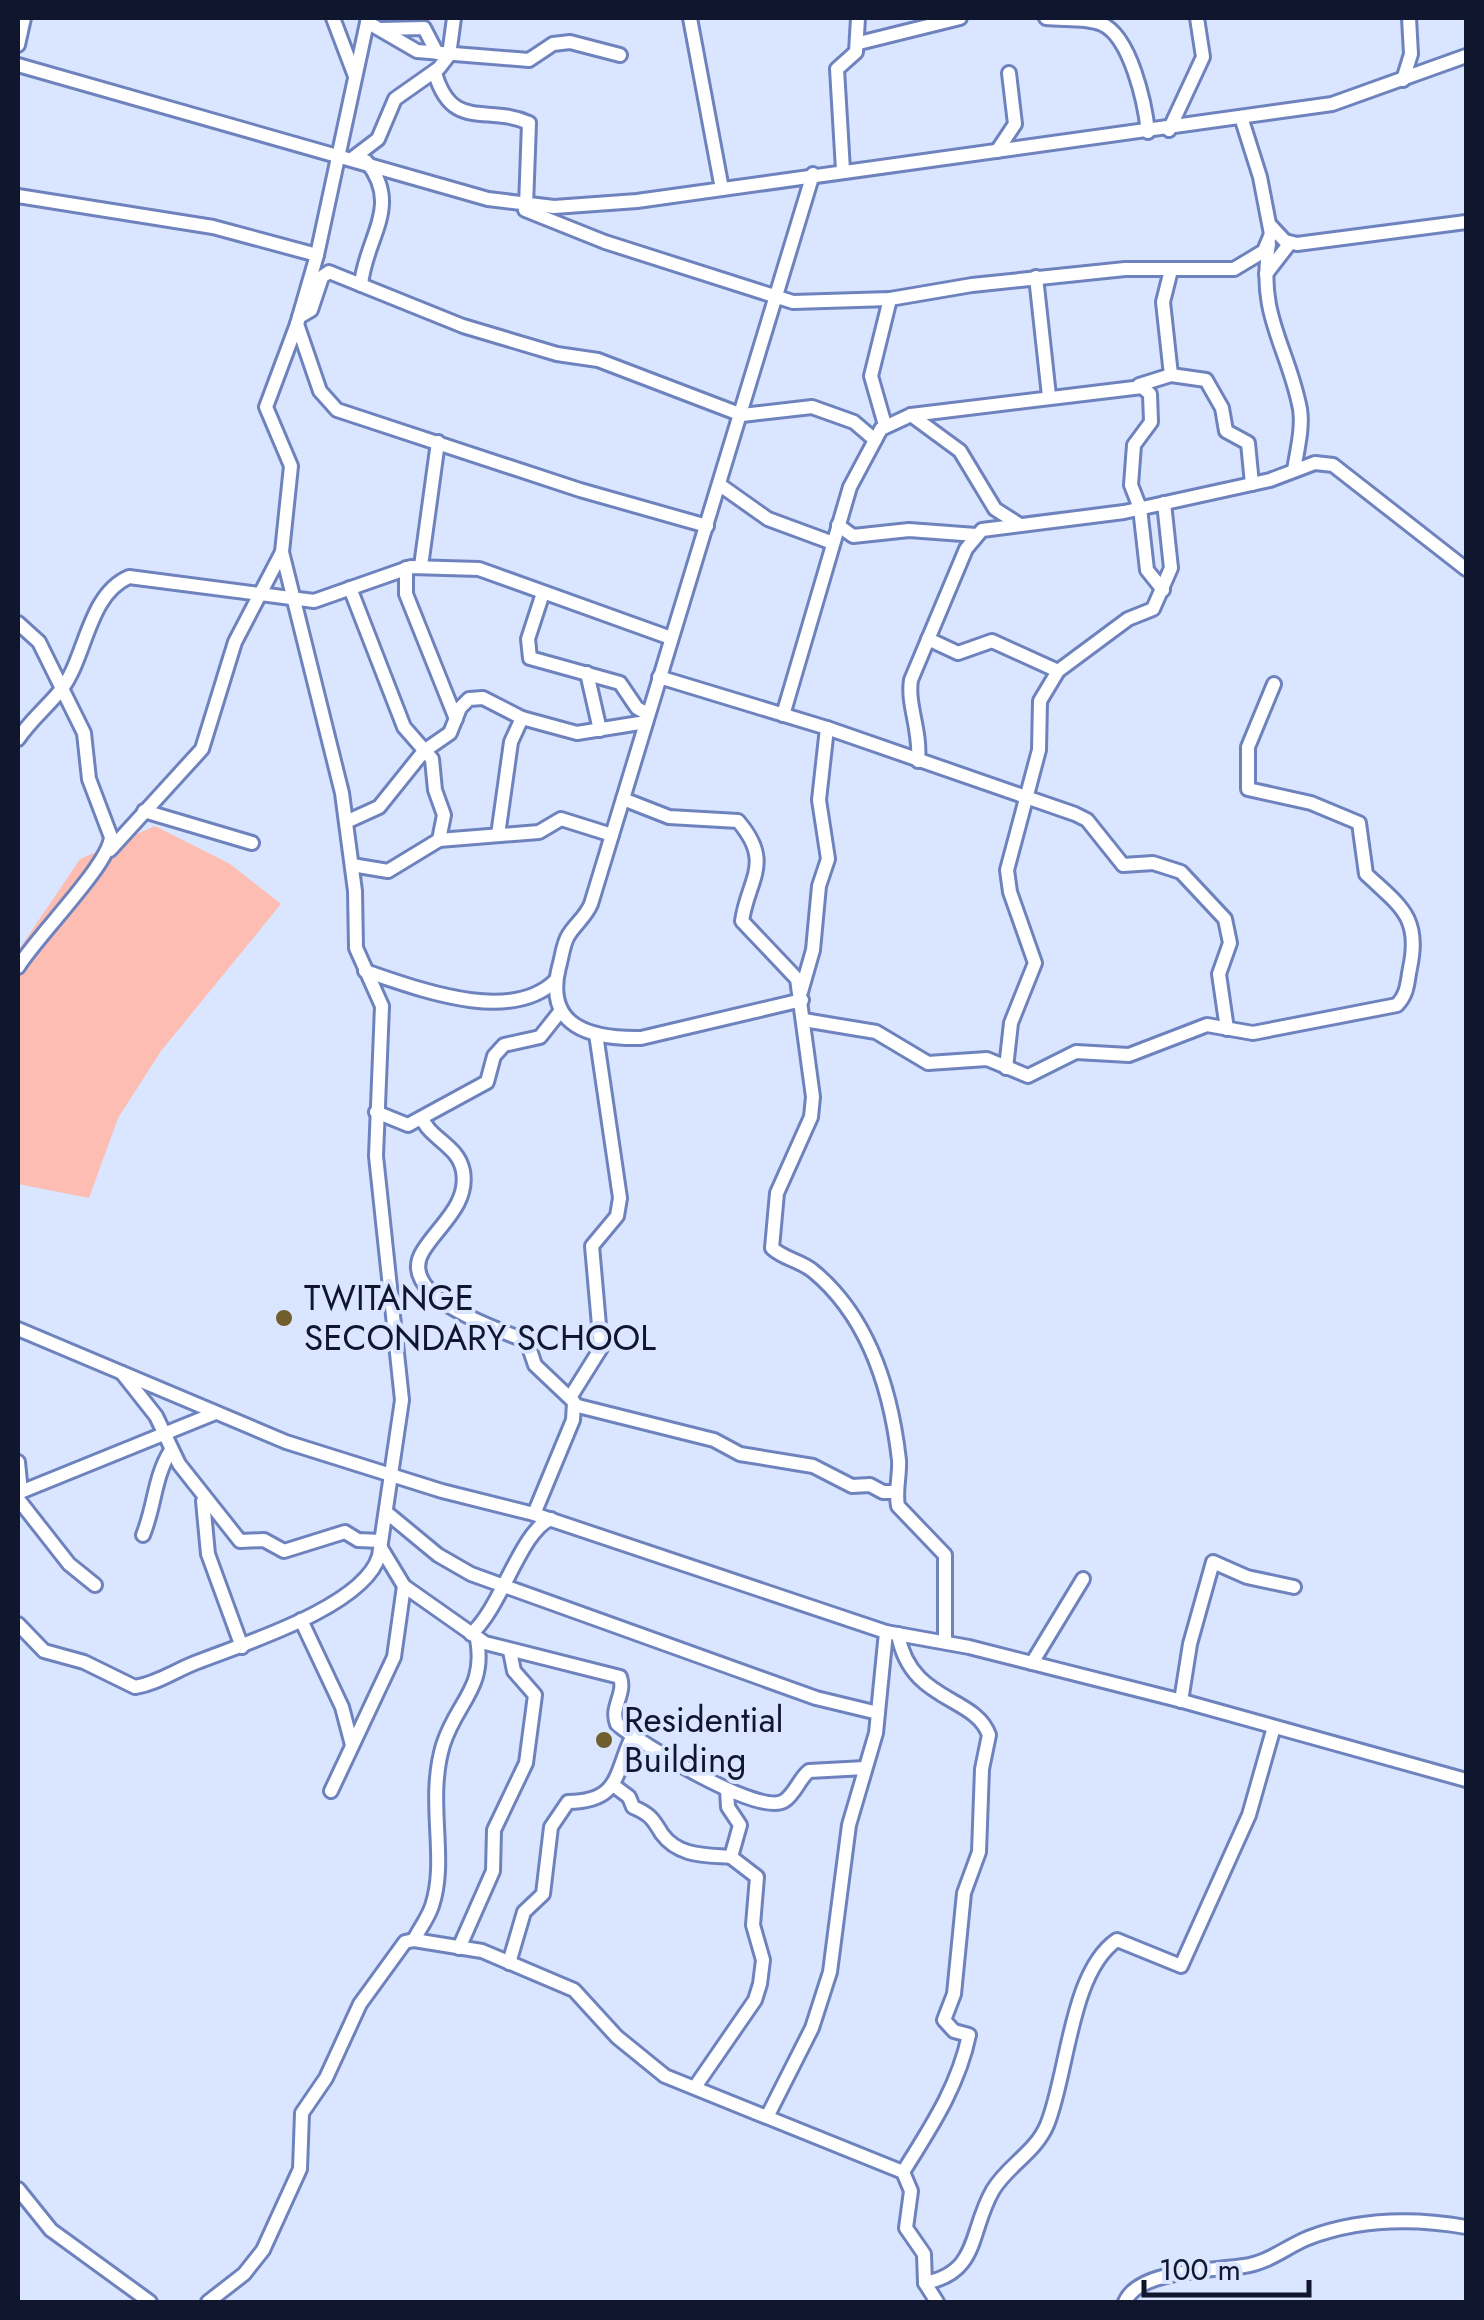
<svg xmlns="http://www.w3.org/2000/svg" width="1484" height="2320" viewBox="0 0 1484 2320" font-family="Jost,sans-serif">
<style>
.green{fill:#fdbdb3}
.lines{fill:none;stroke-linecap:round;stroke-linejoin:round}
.minor-casing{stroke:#6e83be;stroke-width:18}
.minor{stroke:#fff;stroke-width:12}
.poi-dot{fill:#715e2d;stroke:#dae5ff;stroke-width:4}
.labels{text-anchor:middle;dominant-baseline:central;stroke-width:8;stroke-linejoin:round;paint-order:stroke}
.poi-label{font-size:35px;fill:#0f162d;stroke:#dae5ff;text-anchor:start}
</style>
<rect width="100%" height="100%" fill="#dae5ff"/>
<!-- green -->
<path class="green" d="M155 826 230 864 281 904 161 1051 118 1118 89 1198 18 1184V951L80 859Z"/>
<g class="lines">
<defs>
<g id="minor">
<path d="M333 18 355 76"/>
<path d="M690 18 722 189"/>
<path d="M1046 18C1063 20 1086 17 1102 24 1131 37 1145 104 1148 132"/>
<path d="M367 22 417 51 529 60 553 44 570 42 620 55"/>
<path d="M382 29 424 28 437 53"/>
<path d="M859 43 960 18"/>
<path d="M18 45 24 18"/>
<path d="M18 65 488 199 554 207 637 201 1332 104 1466 56"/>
<path d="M435 73C452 132 487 104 529 123L526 206"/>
<path d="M1403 80 1411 54 1409 18"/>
<path d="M1169 130 1203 57 1197 18"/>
<path d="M997 151 1015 124 1009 73"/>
<path d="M353 158 378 139 395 99 439 68 449 55 454 18"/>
<path d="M843 170 837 69 856 52 858 18"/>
<path d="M18 196 213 227 317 255"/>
<path d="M525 210 605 242 793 302 890 299 972 285 1125 269H1234L1264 251 1271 234 1260 177 1241 117"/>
<path d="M1271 226 1285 241 1297 244 1466 222"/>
<path d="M1269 244C1257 316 1288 346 1300 409 1303 428 1297 451 1294 470"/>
<path d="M1171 270 1163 302 1171 375"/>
<path d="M1266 274 1290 243"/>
<path d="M1036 277 1049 396"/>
<path d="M361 285C365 238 403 206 366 161"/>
<path d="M299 317 311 310 322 277 329 272 463 326 557 354 598 360 742 415 812 407 854 422 875 440"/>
<path d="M297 324 320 391 337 410 580 490 707 526"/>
<path d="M1139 385 1171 375 1206 380 1222 408 1226 431 1248 443 1252 484"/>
<path d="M911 415 960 451 995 509 1020 525"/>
<path d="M885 425 871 376 890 299"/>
<path d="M720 485 768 519 833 543"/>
<path d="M838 525 853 536 909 530 976 535"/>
<path d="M421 566 438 442"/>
<path d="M406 568V594L456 719"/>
<path d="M350 588 404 727 432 759 435 790 444 815 439 840"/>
<path d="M543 593 528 639 530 658 620 683 637 708 648 714"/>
<path d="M18 623 39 642 84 733 89 779 111 837C109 865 37 936 18 967"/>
<path d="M928 639 958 653 992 641 1058 671"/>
<path d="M587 673 600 730"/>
<path d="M659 677 827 728 1075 814 1087 820 1123 865 1153 863 1181 872 1225 919 1230 943 1219 974 1227 1029"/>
<path d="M783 715 850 487 881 429 911 415 1142 387 1150 394 1151 422 1134 445 1131 485 1140 508 1147 570 1163 590"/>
<path d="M18 739C30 721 46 708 60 691 86 660 87 595 129 577L314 601 411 567 479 569 671 638"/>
<path d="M918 761C921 730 907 705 911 680L966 549 982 530 1124 512 1270 480 1315 463 1333 465 1466 569"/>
<path d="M623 799 669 817 738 821C774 863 748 879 742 921L797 979 813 1097 811 1117 777 1193 772 1248C784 1259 801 1261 813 1271 869 1317 891 1390 899 1460 900 1475 895 1491 898 1506L945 1555V1642"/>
<path d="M144 811 252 843"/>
<path d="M346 822 379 807 424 751 450 733 460 708 469 699 483 698 522 718 577 733 646 722"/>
<path d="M498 835 511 742 522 718"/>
<path d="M110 850 202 749 235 642 282 552"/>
<path d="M352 865 388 871 439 840 539 832 561 819 612 835"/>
<path d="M365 971C419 989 511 1025 556 980"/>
<path d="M801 992 813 950 819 886 828 859 819 800 827 728"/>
<path d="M802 1000 641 1038C591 1039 544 1027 559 967 562 957 563 944 568 936 575 924 585 918 591 904L813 174"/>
<path d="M804 1020 876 1032 928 1063 987 1059 1028 1076 1076 1052 1129 1055 1207 1025 1253 1033 1397 1005C1408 993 1407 983 1410 968 1421 917 1400 906 1366 874L1359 823 1311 803 1248 789V747L1274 684"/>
<path d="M1006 1068 1011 1023 1035 963 1010 892 1007 870 1039 750 1040 701 1058 671 1128 619 1153 609 1171 568 1164 503"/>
<path d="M376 1112 408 1125 487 1082 494 1056 504 1045 540 1037 559 1013"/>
<path d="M422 1118C430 1139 458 1145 463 1171 469 1205 438 1226 423 1251 394 1296 499 1330 527 1341L535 1365 574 1402 573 1420 534 1514"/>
<path d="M18 1329 286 1442 442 1491 534 1514 886 1632 969 1647 1186 1702 1466 1780"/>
<path d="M122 1373 156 1416 179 1464 240 1541 264 1540 284 1551 345 1532 358 1540 381 1541"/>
<path d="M571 1396 601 1348 592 1246 617 1216 620 1198 596 1034"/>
<path d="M574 1405 714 1440 740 1454 813 1466 852 1486 870 1485 883 1492H897"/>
<path d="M18 1462 21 1492"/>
<path d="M18 1493 213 1414"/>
<path d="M18 1499 69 1564 95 1585"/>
<path d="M203 1501 208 1554 242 1647"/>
<path d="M386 1512 438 1555 471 1574 816 1698 878 1713"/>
<path d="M143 1535C155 1506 154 1477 171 1450"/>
<path d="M381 1548 404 1586 485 1643 620 1677C626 1694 610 1707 617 1724 640 1743 759 1817 784 1801 795 1794 799 1779 809 1771L865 1768"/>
<path d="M301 1620 342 1707 352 1745"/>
<path d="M18 1624 44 1651 84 1662 135 1687C159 1683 177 1669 200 1661 246 1643 364 1606 379 1556L402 1400 376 1156 382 1006 356 948 355 891 342 793 282 552 291 466 266 407 297 324 317 255 368 18"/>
<path d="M471 1634C502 1607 521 1530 551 1519"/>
<path d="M898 1634C910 1703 975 1695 989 1735L982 1769 979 1852 964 1893 954 1994 944 2020 954 2031 969 2035C958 2087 931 2127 903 2172"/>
<path d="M1032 1663 1083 1579"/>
<path d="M1181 1701 1190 1644 1213 1562 1247 1577 1294 1587"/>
<path d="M613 1785 629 1797 633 1807C650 1814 653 1819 662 1834 679 1857 706 1855 731 1857"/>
<path d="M331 1791 394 1657 404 1586"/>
<path d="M414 1940C420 1928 428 1918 432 1906 448 1858 426 1802 443 1745 457 1701 486 1689 477 1639"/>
<path d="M459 1948 493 1871 494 1830 526 1763 535 1695 514 1671 510 1651"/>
<path d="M509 1963 524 1912 543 1894 551 1827 568 1802C621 1801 614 1774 633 1735"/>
<path d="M695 2087 755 2000 760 1984 763 1960 753 1925 757 1877 731 1857 740 1825 728 1807 727 1790"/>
<path d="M767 2117 812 2028 830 1972 849 1825 876 1733 886 1632"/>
<path d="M18 2189 51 2230 150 2302"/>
<path d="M925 2283C980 2272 969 2231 993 2190 1008 2165 1035 2153 1047 2125 1068 2074 1070 1972 1117 1940L1181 1966 1249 1815 1274 1727"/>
<path d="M208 2302 244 2274 263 2250 300 2169 302 2113 326 2078 360 2004 405 1942 414 1940 482 1951 574 1990 617 2037 665 2076 903 2172 911 2191 906 2228 924 2254 925 2283 937 2302"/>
<path d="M1125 2302C1139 2269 1213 2271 1244 2266 1268 2263 1286 2247 1308 2238 1358 2219 1414 2218 1466 2227"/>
</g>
</defs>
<!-- minor casing -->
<use href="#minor" class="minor-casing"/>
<!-- minor -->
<use href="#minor" class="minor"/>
</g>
<!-- markers -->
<g class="poi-dot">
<circle cx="284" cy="1318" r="10"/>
<circle cx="604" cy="1740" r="10"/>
</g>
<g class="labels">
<!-- poi labels -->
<g class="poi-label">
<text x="304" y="1298">TWITANGE<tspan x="304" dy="40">SECONDARY SCHOOL</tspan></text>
<text x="624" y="1720">Residential<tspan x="624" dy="40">Building</tspan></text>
</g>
</g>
<!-- border -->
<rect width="1484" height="2320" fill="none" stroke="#0f162d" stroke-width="40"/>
<!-- scale -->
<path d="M1144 2280v15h165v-15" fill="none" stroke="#0f162d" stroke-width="5"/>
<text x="1159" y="2280" font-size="30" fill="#0f162d" stroke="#dae5ff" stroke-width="8" paint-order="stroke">100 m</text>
</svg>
